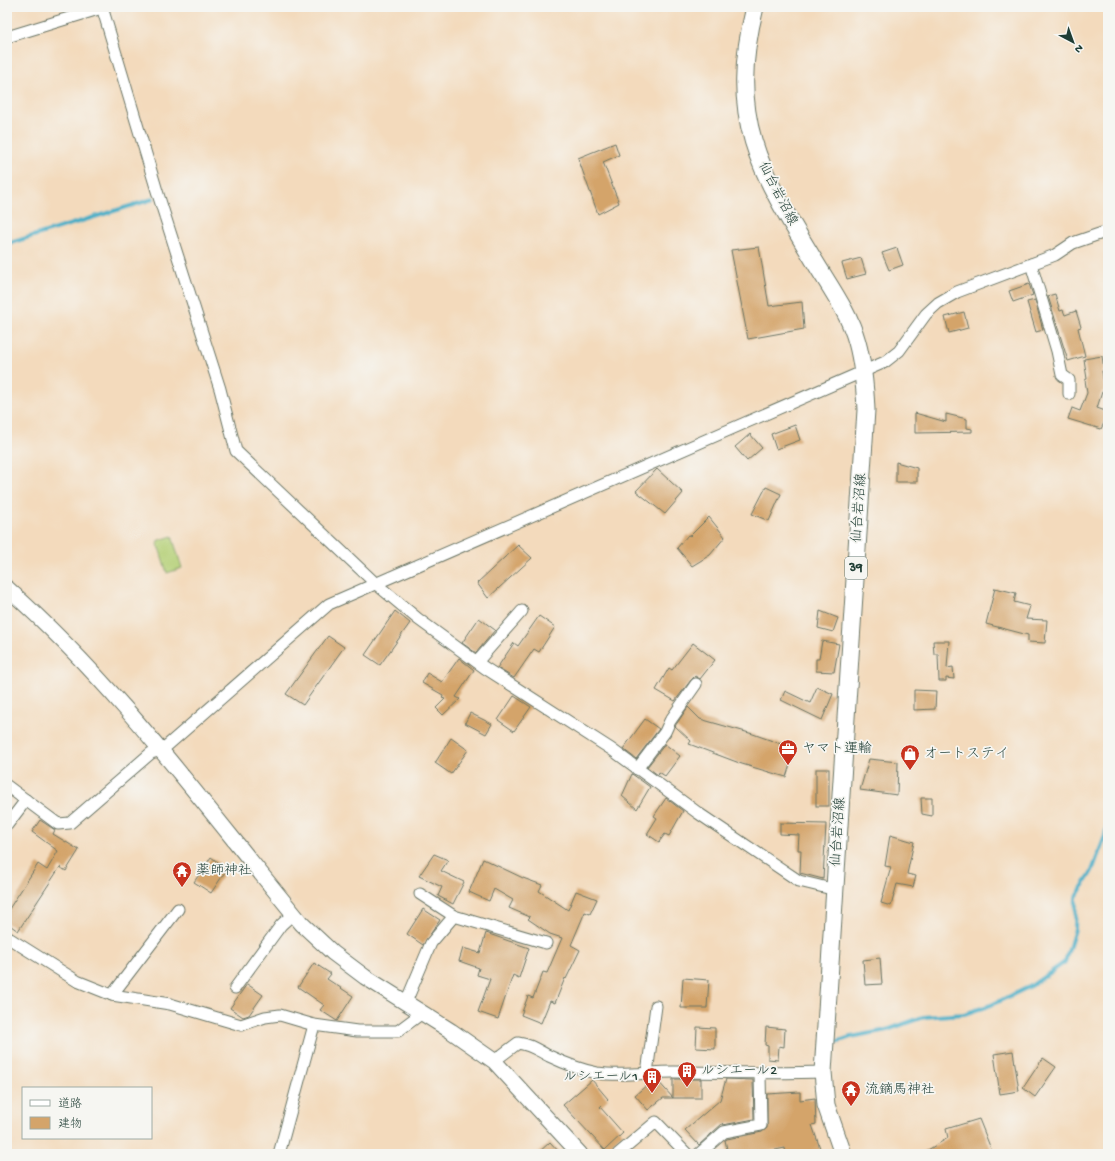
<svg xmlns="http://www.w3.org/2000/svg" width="1115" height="1161" viewBox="0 0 1115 1161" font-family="'Gochi Hand','Klee One',sans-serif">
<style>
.green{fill:#b4cf75;stroke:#6a8654}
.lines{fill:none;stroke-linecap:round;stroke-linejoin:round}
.stream{stroke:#46adc6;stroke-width:4}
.building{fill:#d4a46a}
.street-casing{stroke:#697464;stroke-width:13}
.secondary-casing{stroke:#697464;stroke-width:17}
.primary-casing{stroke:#697464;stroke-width:19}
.street{stroke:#fff;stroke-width:11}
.secondary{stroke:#fff;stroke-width:15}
.primary{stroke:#fff;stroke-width:17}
.labels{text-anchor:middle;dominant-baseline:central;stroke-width:3.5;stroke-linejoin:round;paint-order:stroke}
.shield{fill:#f6f6f2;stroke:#60746d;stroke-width:1}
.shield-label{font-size:13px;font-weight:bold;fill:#1f3d34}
.street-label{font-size:14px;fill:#1f3d34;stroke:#f6f6f2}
.poi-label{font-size:14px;fill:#1f3d34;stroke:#f6f6f2;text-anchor:start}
</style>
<rect width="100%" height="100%" fill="#f6f6f2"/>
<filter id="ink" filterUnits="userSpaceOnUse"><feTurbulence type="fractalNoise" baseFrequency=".025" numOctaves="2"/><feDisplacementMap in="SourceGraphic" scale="8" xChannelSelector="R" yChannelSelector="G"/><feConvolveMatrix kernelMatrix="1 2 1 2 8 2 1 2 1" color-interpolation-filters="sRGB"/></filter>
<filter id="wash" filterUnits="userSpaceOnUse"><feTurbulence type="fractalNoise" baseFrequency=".012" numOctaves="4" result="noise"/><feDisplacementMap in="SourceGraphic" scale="16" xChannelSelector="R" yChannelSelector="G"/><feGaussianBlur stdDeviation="0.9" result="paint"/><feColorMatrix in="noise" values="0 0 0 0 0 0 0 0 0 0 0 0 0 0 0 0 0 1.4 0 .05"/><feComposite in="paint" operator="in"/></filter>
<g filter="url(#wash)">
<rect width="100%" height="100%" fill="#f3dabc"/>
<!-- green -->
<path class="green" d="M172 536 182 568 167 573 157 541Z"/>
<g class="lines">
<!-- stream -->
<g class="stream">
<path d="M7 244 153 199"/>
<path d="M836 1042 851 1037 887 1030 923 1017 964 1014 991 1005 1031 986 1065 962 1075 929 1076 897 1092 871 1105 836 1108 819"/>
</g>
</g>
<g id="blocks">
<!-- building -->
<g class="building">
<path d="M615 143 619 155 603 162 619 203 598 214 578 158Z"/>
<path d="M759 247 769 306 802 302 804 329 748 339 731 250Z"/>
<path d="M897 248 903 265 889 270 882 253Z"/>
<path d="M861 258 866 274 847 279 842 263Z"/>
<path d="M1029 284 1033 295 1013 302 1009 291Z"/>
<path d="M1055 294 1060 311 1063 310 1065 315 1076 311 1081 327 1078 328 1085 356 1068 361 1048 296Z"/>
<path d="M1035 300 1043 330 1036 332 1027 302Z"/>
<path d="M964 312 968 328 949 333 945 317Z"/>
<path d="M1102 356 1104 370 1102 371 1105 391 1102 392 1097 408 1108 412V415L1101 429 1068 419 1072 408 1080 411 1087 393 1085 380 1087 379 1084 359Z"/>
<path d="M915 413 946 422V414L967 419V428L972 429V432L915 433Z"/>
<path d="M795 425 800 440 776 449 771 434Z"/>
<path d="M750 434 762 448 747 461 735 447Z"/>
<path d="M896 462 917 468V482H896Z"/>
<path d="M657 469 683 493 665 514 636 491Z"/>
<path d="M766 487 781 494 769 521 752 514Z"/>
<path d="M709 517 725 537 710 555 692 566 677 548 688 535 690 536Z"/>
<path d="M518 545 532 558 488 598 477 583Z"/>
<path d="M995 588 1016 593 1014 602 1030 606 1026 619 1047 620 1045 643 1028 642V635L986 624Z"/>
<path d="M395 611 410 623 380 665 365 655Z"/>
<path d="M820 611 838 618 833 632 818 628Z"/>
<path d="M539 616 555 627 539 652 534 649 514 678 497 668 514 643 518 646Z"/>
<path d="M479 618 495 630 476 653 462 643Z"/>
<path d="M328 636 344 647 303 705 286 694Z"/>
<path d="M822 641 839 644 834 672 816 671V659H819Z"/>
<path d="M933 641H949L947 668 953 667 954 679 946 678V681H939L938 654H934Z"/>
<path d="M693 643 715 660 700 679 695 676 691 680 675 701 656 690 669 668 672 670Z"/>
<path d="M459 658 474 670 456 697 460 699 443 715 436 708 445 699 442 698 443 695 422 683 427 673 442 682Z"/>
<path d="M817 687 833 694 822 720 781 700 785 691 810 703Z"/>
<path d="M914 690 936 691 935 709 914 710Z"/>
<path d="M514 696 531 707 514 731 498 720Z"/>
<path d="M688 707 700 719 753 734 795 749 786 777 742 764 689 744 691 741 675 726Z"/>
<path d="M470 713 492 724 486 734 465 723Z"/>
<path d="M645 719 659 729 636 759 623 749Z"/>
<path d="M451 738 468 750 451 774 435 763Z"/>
<path d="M665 744 680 756 665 776 659 772 658 775 647 767Z"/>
<path d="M869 759 898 762 897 795 860 790Z"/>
<rect x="816" y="769" width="13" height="37"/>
<path d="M632 774 650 787 637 809 622 796Z"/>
<path d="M666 798 683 811 669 836 665 834 659 842 647 834 657 818 654 816Z"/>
<path d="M921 798H932V816L922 814Z"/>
<path d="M40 820 55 830 53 834 79 850 66 871 60 867 18 931 7 923V912L38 864 47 870 58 851 32 832Z"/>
<path d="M780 823 826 824 823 879 800 873 801 850H798L799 835 780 834Z"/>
<path d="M890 835 914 842 907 874 916 876 913 887 897 884 891 906 881 903 891 867 885 866Z"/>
<path d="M434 854 448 860 441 871 464 882 453 904 438 896 442 887 419 876Z"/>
<path d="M211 857 227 869 211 893 194 882Z"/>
<path d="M483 859 523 878 542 885 539 891 568 910 576 891 597 899 590 914 585 912 571 945 580 950 566 979 565 978 555 1003 550 1001 541 1023 521 1015 528 996 533 998 543 972 547 973 562 938 550 934 528 919 530 917 509 908 513 900 494 889 489 901 469 892Z"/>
<path d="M423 909 440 920 423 945 407 934Z"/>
<path d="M486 933 529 948 519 978 513 975 498 1019 478 1012 490 979 477 975 479 968 459 961 463 948 480 953Z"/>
<path d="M880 958 882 984 865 985 863 960Z"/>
<path d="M314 963 331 974 327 979 353 996 337 1021 320 1010 324 1005 298 987Z"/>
<path d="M683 978 709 980 707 1008H681Z"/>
<path d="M247 984 263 995 249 1015 243 1017 230 1008Z"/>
<path d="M697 1027 715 1028V1049L696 1048Z"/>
<path d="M766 1027 785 1029 784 1047 779 1046 778 1060 768 1059V1046L765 1045Z"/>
<path d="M1013 1051 1019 1091 1000 1094 994 1054Z"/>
<path d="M1043 1058 1056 1067 1035 1097 1023 1088Z"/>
<path d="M673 1079H701V1098H663L648 1110 635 1095 653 1080H657L673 1098Z"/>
<path d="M726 1079 753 1080 754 1119 723 1125V1123L699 1145 685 1130 720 1100Z"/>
<path d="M592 1080 608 1099 600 1107 623 1133 605 1150 563 1105Z"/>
<path d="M800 1092V1100L815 1098 816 1124 812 1125 821 1151 812 1154H786L785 1148 761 1153 760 1152 728 1154 725 1140 727 1139 762 1132 767 1128V1094Z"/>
<path d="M979 1119 993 1154H921L948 1138 946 1129Z"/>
<path d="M550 1142 561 1154H537Z"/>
</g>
</g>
</g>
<g filter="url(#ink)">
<use href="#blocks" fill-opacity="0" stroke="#697464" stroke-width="1"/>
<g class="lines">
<defs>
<g id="street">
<path d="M102 7 157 191 220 389 236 451 375 583 418 619 485 668 611 749 698 813 799 881 836 890"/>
<path d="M7 37 105 7"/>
<path d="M1031 264 1057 351 1062 375 1069 380V394"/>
<path d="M477 662 522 611"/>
<path d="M637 769 665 732 670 721 696 684"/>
<path d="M7 786 58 824 70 823 151 753 162 750 329 604 885 362 899 351 926 314 938 303 957 292 1055 255 1073 243 1108 231"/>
<path d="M7 825 26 800"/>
<path d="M420 894 454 916"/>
<path d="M7 937 77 981 112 995 170 1004 241 1025 265 1017 280 1015 314 1025 357 1031H398L422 1013"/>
<path d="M235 988 281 925 294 913"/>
<path d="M112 995 178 909"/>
<path d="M406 1002 431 943 454 916 546 943"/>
<path d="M494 1061 518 1043C532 1045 537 1050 549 1056 564 1063 581 1070 597 1073 623 1077 648 1072 673 1072 724 1072 773 1074 823 1072"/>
<path d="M647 1073 656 1006"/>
<path d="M279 1154 314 1025"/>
<path d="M618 1154 656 1122 687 1154"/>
<path d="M699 1154 724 1132 761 1125 760 1074"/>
</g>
<path id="secondary" d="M7 588C120 688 206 808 302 924L333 953 365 977 451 1031 494 1061 580 1154"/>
<path id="primary" d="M755 7C727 118 759 170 815 262 830 287 849 313 857 342 863 364 865 387 866 410L823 1072 826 1105 843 1154"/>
</defs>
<!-- street casing -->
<use href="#street" class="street-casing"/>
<!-- secondary casing -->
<use href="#secondary" class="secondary-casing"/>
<!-- primary casing -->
<use href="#primary" class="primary-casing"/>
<!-- street -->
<use href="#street" class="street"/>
<!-- secondary -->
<use href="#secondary" class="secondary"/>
<!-- primary -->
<use href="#primary" class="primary"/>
</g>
</g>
<!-- icons -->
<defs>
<symbol id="office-pin" viewBox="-11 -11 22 30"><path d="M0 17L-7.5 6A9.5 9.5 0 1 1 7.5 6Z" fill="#c8321e" stroke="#f6f6f2"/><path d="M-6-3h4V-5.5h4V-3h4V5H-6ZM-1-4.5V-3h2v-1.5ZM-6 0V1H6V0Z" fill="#fff"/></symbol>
<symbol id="shop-pin" viewBox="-11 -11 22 30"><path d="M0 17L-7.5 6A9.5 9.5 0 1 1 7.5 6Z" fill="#c8321e" stroke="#f6f6f2"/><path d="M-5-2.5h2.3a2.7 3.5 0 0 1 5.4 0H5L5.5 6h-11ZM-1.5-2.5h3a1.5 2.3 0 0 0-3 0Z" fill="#fff"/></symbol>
<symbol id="temple-pin" viewBox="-11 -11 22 30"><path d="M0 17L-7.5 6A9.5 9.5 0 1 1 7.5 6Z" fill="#c8321e" stroke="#f6f6f2"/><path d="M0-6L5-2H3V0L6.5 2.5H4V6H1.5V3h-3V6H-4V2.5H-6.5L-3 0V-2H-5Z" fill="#fff"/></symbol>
<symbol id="building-pin" viewBox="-11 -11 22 30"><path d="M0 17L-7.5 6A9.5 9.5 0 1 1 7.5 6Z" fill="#c8321e" stroke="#f6f6f2"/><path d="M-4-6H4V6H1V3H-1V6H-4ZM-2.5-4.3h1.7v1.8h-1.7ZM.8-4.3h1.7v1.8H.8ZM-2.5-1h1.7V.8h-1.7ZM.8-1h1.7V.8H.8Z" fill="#fff"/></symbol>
</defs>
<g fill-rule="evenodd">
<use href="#office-pin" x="777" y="738" width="22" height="30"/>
<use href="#shop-pin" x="899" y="743" width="22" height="30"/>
<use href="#temple-pin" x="171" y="860" width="22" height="30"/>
<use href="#building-pin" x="676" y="1060" width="22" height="30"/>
<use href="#building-pin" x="641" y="1066" width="22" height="30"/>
<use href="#temple-pin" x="840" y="1079" width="22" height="30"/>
</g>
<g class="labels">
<!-- shield labels -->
<rect class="shield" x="845" y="557" width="22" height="22" rx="3"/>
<g class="shield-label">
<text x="856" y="568">39</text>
</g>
<!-- street labels -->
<g class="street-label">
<text transform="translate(777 194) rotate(63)">仙台岩沼線</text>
<text transform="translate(860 508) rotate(-86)">仙台岩沼線</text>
<text transform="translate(839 832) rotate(-86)">仙台岩沼線</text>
</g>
<!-- poi labels -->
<g class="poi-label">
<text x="802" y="749">ヤマト運輸</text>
<text x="924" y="754">オートステイ</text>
<text x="196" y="871">薬師神社</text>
<text x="701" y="1071">ルシエール2</text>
<text x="638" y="1077" text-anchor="end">ルシエール1</text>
<text x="865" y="1090">流鏑馬神社</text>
</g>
</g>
<!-- margin -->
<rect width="1115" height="1161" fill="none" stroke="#f6f6f2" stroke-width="24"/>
<!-- legend -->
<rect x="22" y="1087" width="130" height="52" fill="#f6f6f2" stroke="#a0aca6"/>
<rect x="30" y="1100" width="20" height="6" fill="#ffffff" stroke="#a0aca6"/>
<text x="58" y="1107" font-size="12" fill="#1f3d34">道路</text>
<rect x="30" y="1117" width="20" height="12" fill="#d4a46a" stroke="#a0aca6"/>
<text x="58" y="1127" font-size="12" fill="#1f3d34">建物</text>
<!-- north arrow -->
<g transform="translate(1073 42) rotate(139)" stroke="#f6f6f2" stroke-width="3" paint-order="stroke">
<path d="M0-3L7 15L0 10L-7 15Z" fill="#1f3d34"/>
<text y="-6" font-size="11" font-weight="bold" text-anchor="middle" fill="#1f3d34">N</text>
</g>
</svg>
